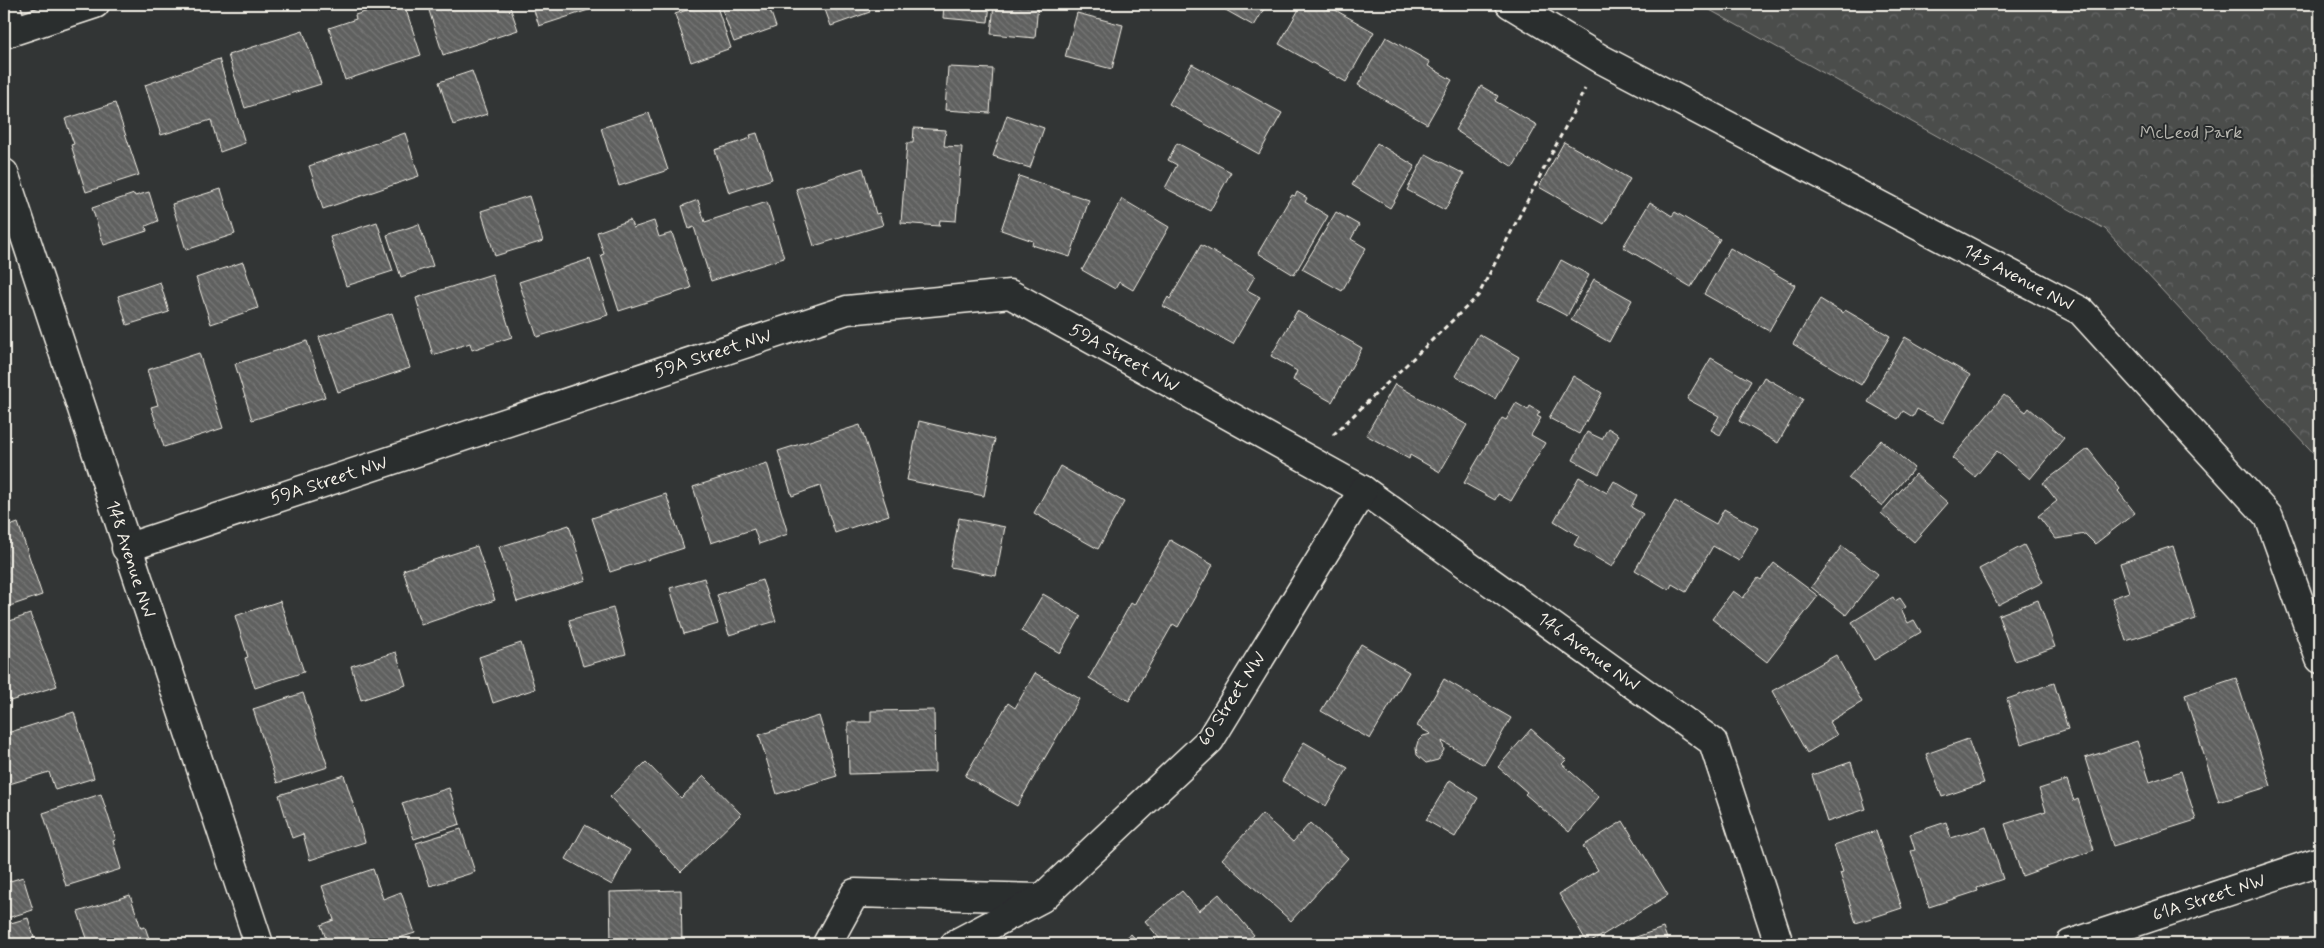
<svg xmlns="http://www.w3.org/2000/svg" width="2324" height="948" viewBox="0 0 2324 948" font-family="Mynerve,sans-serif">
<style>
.forest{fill:url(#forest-crowns);stroke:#a09f9a}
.building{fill:url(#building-back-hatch);stroke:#f4f1e8}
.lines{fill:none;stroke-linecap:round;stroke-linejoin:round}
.lane-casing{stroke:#f4f1e8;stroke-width:21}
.street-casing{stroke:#f4f1e8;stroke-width:31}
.path{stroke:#f4f1e8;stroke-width:3;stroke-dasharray:5 4;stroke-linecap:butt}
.lane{stroke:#2a2d2e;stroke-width:18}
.street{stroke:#2a2d2e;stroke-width:28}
.labels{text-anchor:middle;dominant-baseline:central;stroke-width:4;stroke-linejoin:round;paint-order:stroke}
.park-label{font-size:18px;fill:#b9b8b1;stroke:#2a2d2e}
.street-label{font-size:18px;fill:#f4f1e8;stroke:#2a2d2e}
</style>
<defs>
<pattern id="forest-crowns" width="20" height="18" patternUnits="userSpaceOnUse" patternTransform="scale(1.25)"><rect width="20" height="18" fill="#4b4d4c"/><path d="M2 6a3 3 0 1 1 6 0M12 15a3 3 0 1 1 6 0" fill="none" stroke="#666766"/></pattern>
<pattern id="building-back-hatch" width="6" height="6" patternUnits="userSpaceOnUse" patternTransform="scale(1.25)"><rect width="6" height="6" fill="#5f605f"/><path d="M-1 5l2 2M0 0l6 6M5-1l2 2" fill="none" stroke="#777776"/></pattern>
</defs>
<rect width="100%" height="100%" fill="#323535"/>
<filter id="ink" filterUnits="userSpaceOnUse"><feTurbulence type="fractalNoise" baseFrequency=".02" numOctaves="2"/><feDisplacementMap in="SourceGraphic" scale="10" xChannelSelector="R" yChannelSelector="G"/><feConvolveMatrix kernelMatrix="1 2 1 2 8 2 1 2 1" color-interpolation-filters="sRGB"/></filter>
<g filter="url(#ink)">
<!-- forest -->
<path class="forest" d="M1699 4H2320V460L2105 229Z"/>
<!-- building -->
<g class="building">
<path d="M391 4H404L421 55 345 80 329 28 356 19 355 15Z"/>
<path d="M427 4H509L518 30 443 55Z"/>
<path d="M532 4H607L539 26Z"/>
<path d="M631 4H649L650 5 633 10Z"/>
<path d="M705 4H716L731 48 691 62 675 14Z"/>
<path d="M720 4H768L776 27 734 42Z"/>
<path d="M823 4H867L870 12 831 26Z"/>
<path d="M944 4H990L988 22 943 18Z"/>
<path d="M994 4H1038L1035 38 991 34Z"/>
<path d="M1215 4H1267L1254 26Z"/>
<path d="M1302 4H1319L1329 10 1330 7 1374 32 1346 82 1279 44Z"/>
<path d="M1077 13 1123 25 1112 69 1065 57Z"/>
<path d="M303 31 321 84 245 108 228 55Z"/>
<path d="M1386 37 1430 62 1428 66 1452 80 1427 124 1358 85Z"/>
<path d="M219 59 245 143 220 152 211 120 161 135 145 85Z"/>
<path d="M1192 64 1282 113 1259 154 1169 104Z"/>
<path d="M948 67 993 69 990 113 945 110Z"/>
<path d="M472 71 487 114 453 125 439 82Z"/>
<path d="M1481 86 1498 96 1495 101 1537 125 1513 167 1455 130Z"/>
<path d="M115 103 139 175 86 192 71 145 74 144 65 119Z"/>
<path d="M649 113 668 170 619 186 601 128Z"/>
<path d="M1007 115 1044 128 1030 168 993 156Z"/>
<path d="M914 128 946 130 944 146 962 147 956 221 940 220 939 226 901 223 907 143H913Z"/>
<path d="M405 133 419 176 323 209 309 166Z"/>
<path d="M757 133 772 179 729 193 715 150 751 138 750 135Z"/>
<path d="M1564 142 1630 179 1604 224 1539 187Z"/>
<path d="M1177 143 1231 172 1210 211 1165 188 1177 165 1168 160Z"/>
<path d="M1377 143 1415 166 1390 208 1352 185Z"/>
<path d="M1426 154 1464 174 1445 210 1407 190Z"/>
<path d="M863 168 876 214 879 213 883 225 814 246 796 189Z"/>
<path d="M1019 176 1089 200 1070 257 1032 245 1033 241 1001 230Z"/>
<path d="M221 189 235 234 186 250 172 204Z"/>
<path d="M149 192 158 221 146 226 147 231 104 245 92 208 134 194 135 196Z"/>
<path d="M1297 192 1307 198 1305 202 1328 216 1294 275 1258 253 1292 195 1295 196Z"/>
<path d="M529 196 543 241 495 256 481 211Z"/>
<path d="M1122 199 1169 227 1133 290 1119 282 1115 289 1082 270Z"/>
<path d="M698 200 705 222 767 202 784 258 711 281 694 227 689 229 682 206Z"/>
<path d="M1650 202 1672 216 1675 212 1720 239 1691 287 1623 247Z"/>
<path d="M1336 212 1359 225 1351 239 1366 248 1342 291 1302 269Z"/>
<path d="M630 220 633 228 654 221 659 237 672 233 691 288 619 311 601 255 604 254 597 232Z"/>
<path d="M377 222 393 271 346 286 330 237Z"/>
<path d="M419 224 433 266 401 277 387 235Z"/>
<path d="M1201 245 1255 276 1247 290 1260 297 1233 344 1163 306 1168 297 1170 299Z"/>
<path d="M1730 248 1795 285 1769 331 1704 294Z"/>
<path d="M590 259 608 315 537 337 519 282Z"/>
<path d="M1561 260 1589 275 1567 316 1539 301Z"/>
<path d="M243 262 258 308 211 324 196 278Z"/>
<path d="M492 274 512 337 472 350 470 343 433 355 416 298Z"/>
<path d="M1594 279 1632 300 1609 342 1571 320Z"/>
<path d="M160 282 169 312 127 325 118 296Z"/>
<path d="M1820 299 1843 313 1845 310 1890 336 1861 385 1793 344Z"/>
<path d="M1297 311 1362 348 1332 402 1293 380 1297 371 1271 356Z"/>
<path d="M392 313 410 368 338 392 319 337Z"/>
<path d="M1479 334 1519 357 1495 399 1455 376Z"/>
<path d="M1905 337 1970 375 1943 423 1917 409 1913 417 1903 411 1898 419 1868 402Z"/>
<path d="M307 341 325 397 252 420 235 364Z"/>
<path d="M199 353 223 428 164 447 151 407 158 405 147 370Z"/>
<path d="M1711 358 1751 381 1720 435 1711 430 1719 416 1687 399Z"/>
<path d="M1573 376 1602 393 1579 434 1549 418Z"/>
<path d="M1764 377 1803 399 1778 443 1739 421Z"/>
<path d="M1395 384 1467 425 1440 472 1410 455 1409 459 1366 435Z"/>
<path d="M2004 395 2026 412 2029 408 2064 438 2030 479 1997 451 1975 477 1952 458Z"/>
<path d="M1516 403 1528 410 1530 406 1540 412 1537 416 1541 418 1531 435 1545 443 1511 501 1498 494 1495 500 1464 483 1502 418 1506 420Z"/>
<path d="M919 421 995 439 984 496 907 480Z"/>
<path d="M860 425 889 515 835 533 820 486 792 496 778 451Z"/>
<path d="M1608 428 1619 435 1599 474 1573 460 1587 432 1602 439Z"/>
<path d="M1881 440 1914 468 1882 506 1848 478Z"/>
<path d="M2088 449 2120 489 2118 491 2135 513 2095 544 2085 534 2056 539 2038 516 2057 501 2043 483Z"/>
<path d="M767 463 788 534 759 544 754 529 711 543 693 487Z"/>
<path d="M1060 466 1124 502 1098 549 1034 513Z"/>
<path d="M1915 474 1948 503 1914 542 1881 513Z"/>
<path d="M1579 477 1607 493 1614 481 1637 495 1631 507 1643 514 1612 567 1574 545 1579 536 1554 521Z"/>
<path d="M666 494 684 548 610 572 592 518Z"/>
<path d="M1675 501 1716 524 1724 509 1758 528 1739 561 1713 546 1686 592 1672 584 1669 590 1635 570Z"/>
<path d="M959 518 1005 527 996 576 950 567Z"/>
<path d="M18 523 42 595 4 608V528Z"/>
<path d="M569 525 586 580 517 602 499 547Z"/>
<path d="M1170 540 1213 565 1178 627 1173 624 1129 701 1089 678 1131 603 1134 605Z"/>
<path d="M2024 545 2043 582 1998 605 1979 569Z"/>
<path d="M477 546 495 600 421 625 403 570Z"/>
<path d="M1842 546 1878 574 1846 615 1811 587Z"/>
<path d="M2173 546 2196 619 2126 641 2112 598 2129 592 2120 563Z"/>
<path d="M1774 563 1818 596 1767 662 1712 619 1733 591 1743 598 1758 578 1761 580Z"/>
<path d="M704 578 718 624 684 634 670 588Z"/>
<path d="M762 580 776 621 729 635 717 595Z"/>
<path d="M1043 594 1081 616 1060 653 1021 631Z"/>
<path d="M1893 597 1895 601 1900 598 1906 607 1901 610 1908 623 1914 620 1921 632 1874 660 1852 622Z"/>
<path d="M2038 600 2055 647 2015 661 1998 615Z"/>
<path d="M280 601 304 672 255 688 245 658 248 657 235 616Z"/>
<path d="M613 608 626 654 583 666 569 620Z"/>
<path d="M30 614 57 686 4 703V623Z"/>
<path d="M521 643 535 689 493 703 479 657Z"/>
<path d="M1361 644 1409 672 1370 739 1321 711Z"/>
<path d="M396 652 406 685 361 700 351 666Z"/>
<path d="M1836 655 1862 702 1829 722 1837 735 1807 753 1772 691Z"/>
<path d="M1035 673 1079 699 1017 806 965 776 1008 703 1015 708Z"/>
<path d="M2236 678 2271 786 2219 802 2185 695Z"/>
<path d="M1444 679 1511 718 1484 765 1442 741 1444 750 1438 760 1426 763 1417 755 1416 748 1418 741 1423 736 1431 734 1417 726Z"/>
<path d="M2054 683 2068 729 2021 744 2007 699Z"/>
<path d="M303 693 328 767 277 783 253 709Z"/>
<path d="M934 710 935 772 849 774 848 722H871V711Z"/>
<path d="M74 712 94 778 55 790 49 772 6 785 4 777V734Z"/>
<path d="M819 716 837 776 777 794 759 735Z"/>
<path d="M1531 729 1566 760 1562 764 1599 797 1569 832 1525 794 1527 792 1498 767Z"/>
<path d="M1968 739 1984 783 1942 797 1926 754Z"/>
<path d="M2137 741 2150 782 2181 771 2196 820 2113 846 2085 758Z"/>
<path d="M1304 742 1348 768 1326 806 1282 781Z"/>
<path d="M646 762 681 798 704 776 741 814 681 872 610 797Z"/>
<path d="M1851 762 1866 809 1827 822 1812 775Z"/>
<path d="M344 775 365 842 310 860 303 834 292 838 279 795Z"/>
<path d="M1450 780 1478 798 1455 837 1426 820Z"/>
<path d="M2067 780 2074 801 2078 799 2094 850 2022 876 2005 824 2046 811 2039 789Z"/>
<path d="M449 788 460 824 414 839 402 803Z"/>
<path d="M101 794 116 840 113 841 121 869 66 886 43 813Z"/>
<path d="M1262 814 1293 842 1310 823 1348 858 1291 921 1222 859Z"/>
<path d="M1623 821 1668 895 1588 944 1559 894 1598 870 1583 846Z"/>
<path d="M1946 822 1951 838 1986 827 2003 879 1977 888 1978 891 1929 907 1911 851 1915 850 1910 834Z"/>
<path d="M585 825 630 850 612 885 566 859Z"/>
<path d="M461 829 475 872 430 886 416 843Z"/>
<path d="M1876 831 1902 908 1856 923 1840 873 1843 872 1834 845Z"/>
<path d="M373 869 383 899 401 892 415 933 396 939 397 942 391 944H328L321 925 334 920 322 886Z"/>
<path d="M23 877 33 910 4 919V883Z"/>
<path d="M681 890 682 944H611L610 892Z"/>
<path d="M1182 891 1199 911 1219 894 1254 935 1243 944H1164L1145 921Z"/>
<path d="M130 895 141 928 145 927 151 944H89L78 912Z"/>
<path d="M28 918 36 944H4V925Z"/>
<path d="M1663 928 1669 944H1615Z"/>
<path d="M1131 934 1140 944H1118Z"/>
<path d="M1283 938 1289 944H1276Z"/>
</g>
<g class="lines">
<defs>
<path id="lane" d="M10 4 18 29"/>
<g id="street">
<path d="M1510 4 1601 59 2081 311 2269 517 2320 659"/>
<path d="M4 34 95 4"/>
<path d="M4 173 259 944"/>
<path d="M126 548 847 310 1010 294 1363 490 1713 742 1779 944"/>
<path d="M827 944 855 893 1041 898"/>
<path d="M955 944 1042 898 1210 740 1363 490"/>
<path d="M2070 944 2320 861"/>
</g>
</defs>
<!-- lane casing -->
<use href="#lane" class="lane-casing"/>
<!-- street casing -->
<use href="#street" class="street-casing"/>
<!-- path -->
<path class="path" d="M1333 435 1478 296 1585 89"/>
<!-- lane -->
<use href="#lane" class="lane"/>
<!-- street -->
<use href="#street" class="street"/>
</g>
</g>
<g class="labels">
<!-- park labels -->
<g class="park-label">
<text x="2191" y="133">McLeod Park</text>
</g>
<!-- street labels -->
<g class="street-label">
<text transform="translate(2018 278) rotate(28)">145 Avenue NW</text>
<text transform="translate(713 354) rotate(-18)">59A Street NW</text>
<text transform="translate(1124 358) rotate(29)">59A Street NW</text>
<text transform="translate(329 481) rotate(-18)">59A Street NW</text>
<text transform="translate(130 559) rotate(72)">148 Avenue NW</text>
<text transform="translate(1588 652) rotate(36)">146 Avenue NW</text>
<text transform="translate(1232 699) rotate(-57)">60 Street NW</text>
<text transform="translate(2209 898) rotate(-18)">61A Street NW</text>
</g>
</g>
<!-- margin -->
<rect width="2324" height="948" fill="none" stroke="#2a2d2e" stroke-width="20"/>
<rect x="10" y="10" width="2304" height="928" fill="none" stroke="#f4f1e8" stroke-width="2" filter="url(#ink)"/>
</svg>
